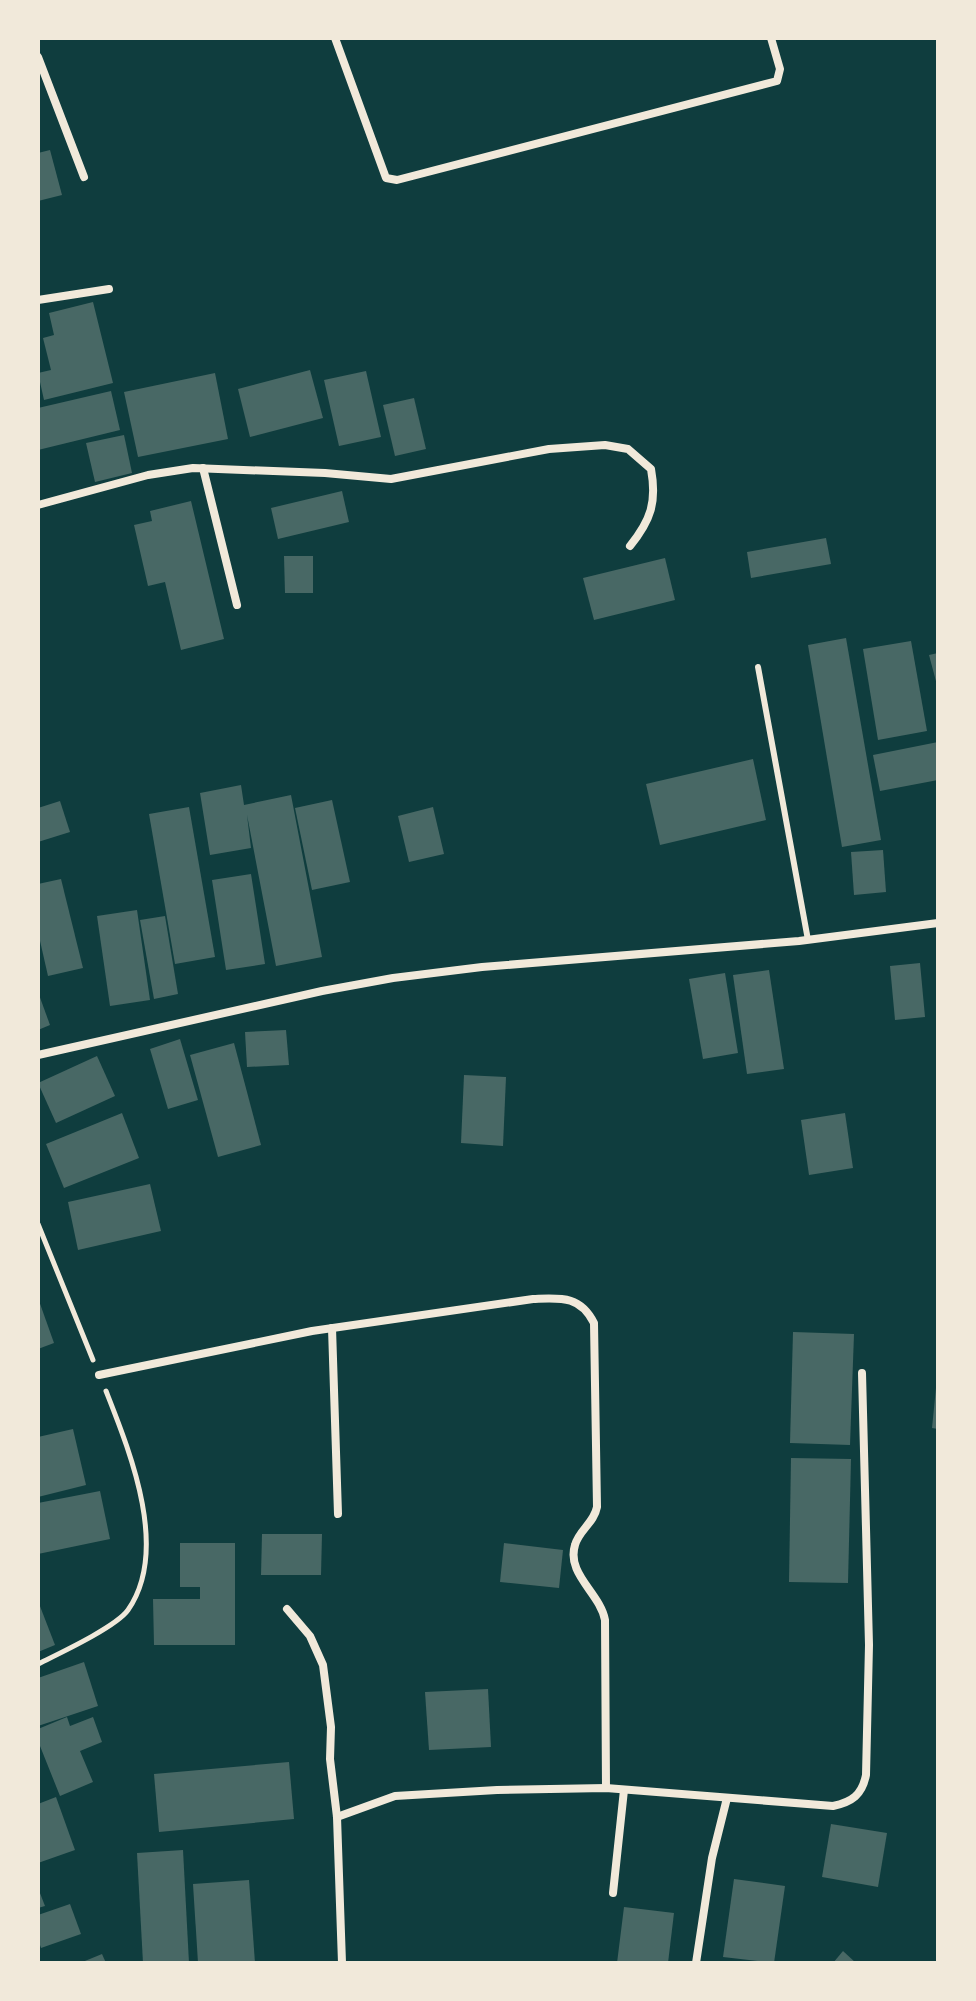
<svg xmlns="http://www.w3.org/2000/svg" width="976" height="2001" viewBox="0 0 976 2001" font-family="Roboto,sans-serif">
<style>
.building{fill:#486865}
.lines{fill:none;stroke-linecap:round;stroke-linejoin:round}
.path{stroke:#f1e9da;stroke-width:5}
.service{stroke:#f1e9da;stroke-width:6}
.minor{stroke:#f1e9da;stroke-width:8}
</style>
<rect width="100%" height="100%" fill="#0f3d3e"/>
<!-- building -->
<g class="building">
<path d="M50 150 62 195 38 201V153Z"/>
<path d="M93 302 113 383 44 400 38 373 51 370 43 338 54 335 49 313Z"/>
<path d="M310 370 323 418 250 437 238 389Z"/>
<path d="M366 371 381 437 339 446 324 380Z"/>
<path d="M215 373 228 439 138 457 124 392Z"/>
<path d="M111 391 120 430 38 450V408Z"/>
<path d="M414 398 426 449 395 456 383 405Z"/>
<path d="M124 435 132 473 95 482 86 443Z"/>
<path d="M342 491 349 522 278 539 271 508Z"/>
<path d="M191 501 224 639 181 650 165 582 148 586 134 525 152 521 150 511Z"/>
<path d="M826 538 831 564 751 578 747 552Z"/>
<path d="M284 556H313V593H285Z"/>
<path d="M665 558 675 600 594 620 583 578Z"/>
<path d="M846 638 881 840 842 847 808 645Z"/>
<path d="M911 641 927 731 878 740 863 649Z"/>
<path d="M938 653V685H937L929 655Z"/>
<path d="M938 742V780L880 791 873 755Z"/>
<path d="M753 759 766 820 660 845 646 784Z"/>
<path d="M241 785 244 805 291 795 322 957 276 966 247 815 251 848 210 855 200 793Z"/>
<path d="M332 800 350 882 312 890 295 808Z"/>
<path d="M60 801 70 832 38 842V808Z"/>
<path d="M189 807 215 957 175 964 149 814Z"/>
<path d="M433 807 444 854 409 862 398 816Z"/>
<path d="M883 850 886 892 854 895 851 852Z"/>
<path d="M251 874 265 964 226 970 212 880Z"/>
<path d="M61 879 83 968 48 976 38 932V884Z"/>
<path d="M137 910 150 1000 110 1006 97 916Z"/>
<path d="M165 916 178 994 154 999 140 920Z"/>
<path d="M920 963 925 1017 895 1020 890 966Z"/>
<path d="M769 970 784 1069 747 1074 733 975Z"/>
<path d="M725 973 738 1053 703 1059 689 979Z"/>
<path d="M38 992 50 1025 38 1030Z"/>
<path d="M286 1030 289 1065 247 1067 245 1032Z"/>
<path d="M180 1039 198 1100 168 1109 150 1049Z"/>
<path d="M234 1043 261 1145 218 1157 190 1055Z"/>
<path d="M97 1056 115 1096 56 1123 38 1083Z"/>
<path d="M464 1075 506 1077 503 1146 461 1143Z"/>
<path d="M122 1113 139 1158 64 1188 46 1144Z"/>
<path d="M845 1113 853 1168 809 1175 801 1120Z"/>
<path d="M150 1184 161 1231 78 1250 68 1202Z"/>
<path d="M38 1298 54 1343 38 1349Z"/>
<path d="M793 1332 854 1334 850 1445 790 1443Z"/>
<path d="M936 1388H938V1429L932 1428Z"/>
<path d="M73 1429 86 1485 38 1497V1437Z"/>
<path d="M791 1458 851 1459 848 1583 789 1582Z"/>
<path d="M100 1491 110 1539 38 1554V1503Z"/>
<path d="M262 1534H322L321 1575H261Z"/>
<path d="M180 1543H235V1645H154L153 1599H200V1587H180Z"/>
<path d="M504 1543 563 1550 559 1588 500 1582Z"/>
<path d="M38 1601 55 1645 38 1652Z"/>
<path d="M84 1662 98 1706 38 1726V1678Z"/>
<path d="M488 1689 491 1747 429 1750 425 1692Z"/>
<path d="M67 1717 70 1726 93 1717 102 1742 80 1751 93 1782 60 1796 38 1741V1729Z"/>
<path d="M289 1762 294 1819 159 1832 154 1774Z"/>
<path d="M56 1797 75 1850 38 1863V1804Z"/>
<path d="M831 1824 887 1833 878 1887 822 1877Z"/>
<path d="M183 1850 189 1963H143L137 1853Z"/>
<path d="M734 1879 785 1886 774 1963 723 1957Z"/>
<path d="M249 1880 255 1963H198L193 1884Z"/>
<path d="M38 1888 45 1906 38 1908Z"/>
<path d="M70 1904 81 1934 41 1948 38 1939V1915Z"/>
<path d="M624 1907 674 1913 668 1963H617Z"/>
<path d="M843 1951 856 1963H833Z"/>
<path d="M102 1954 106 1963H80Z"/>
</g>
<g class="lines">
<!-- path -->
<g class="path">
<path d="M38 1224 93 1360"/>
<path d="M38 1664C58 1654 116 1627 128 1610 170 1550 130 1452 106 1391"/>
</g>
<!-- service -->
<path class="service" d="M758 667 808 940"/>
<!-- minor -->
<g class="minor">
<path d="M335 38 386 178 397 180 777 81 780 69 771 38"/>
<path d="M38 57 84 177"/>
<path d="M38 300 109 289"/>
<path d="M203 468 237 605"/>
<path d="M38 505 148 475 193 468 325 473 391 479 549 449 605 445 628 449 651 469C657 502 651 520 630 546"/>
<path d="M38 1055 322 991 393 978 482 967 799 941 938 923"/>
<path d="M332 1328 338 1514"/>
<path d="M99 1375 312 1331 533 1299C560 1298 580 1295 594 1323L597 1507C594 1523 579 1530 575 1545 566 1574 600 1593 605 1620L606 1788"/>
<path d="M287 1609 310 1636 323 1665 331 1727 330 1759 337 1817 342 1963"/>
<path d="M337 1817 395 1796 497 1790 606 1788 833 1806C852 1802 862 1795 866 1775L869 1645 862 1373"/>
<path d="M613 1893 624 1790"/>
<path d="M696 1963 712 1858 727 1798"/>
</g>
</g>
<!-- border -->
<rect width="976" height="2001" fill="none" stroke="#f1e9da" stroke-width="80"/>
</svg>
